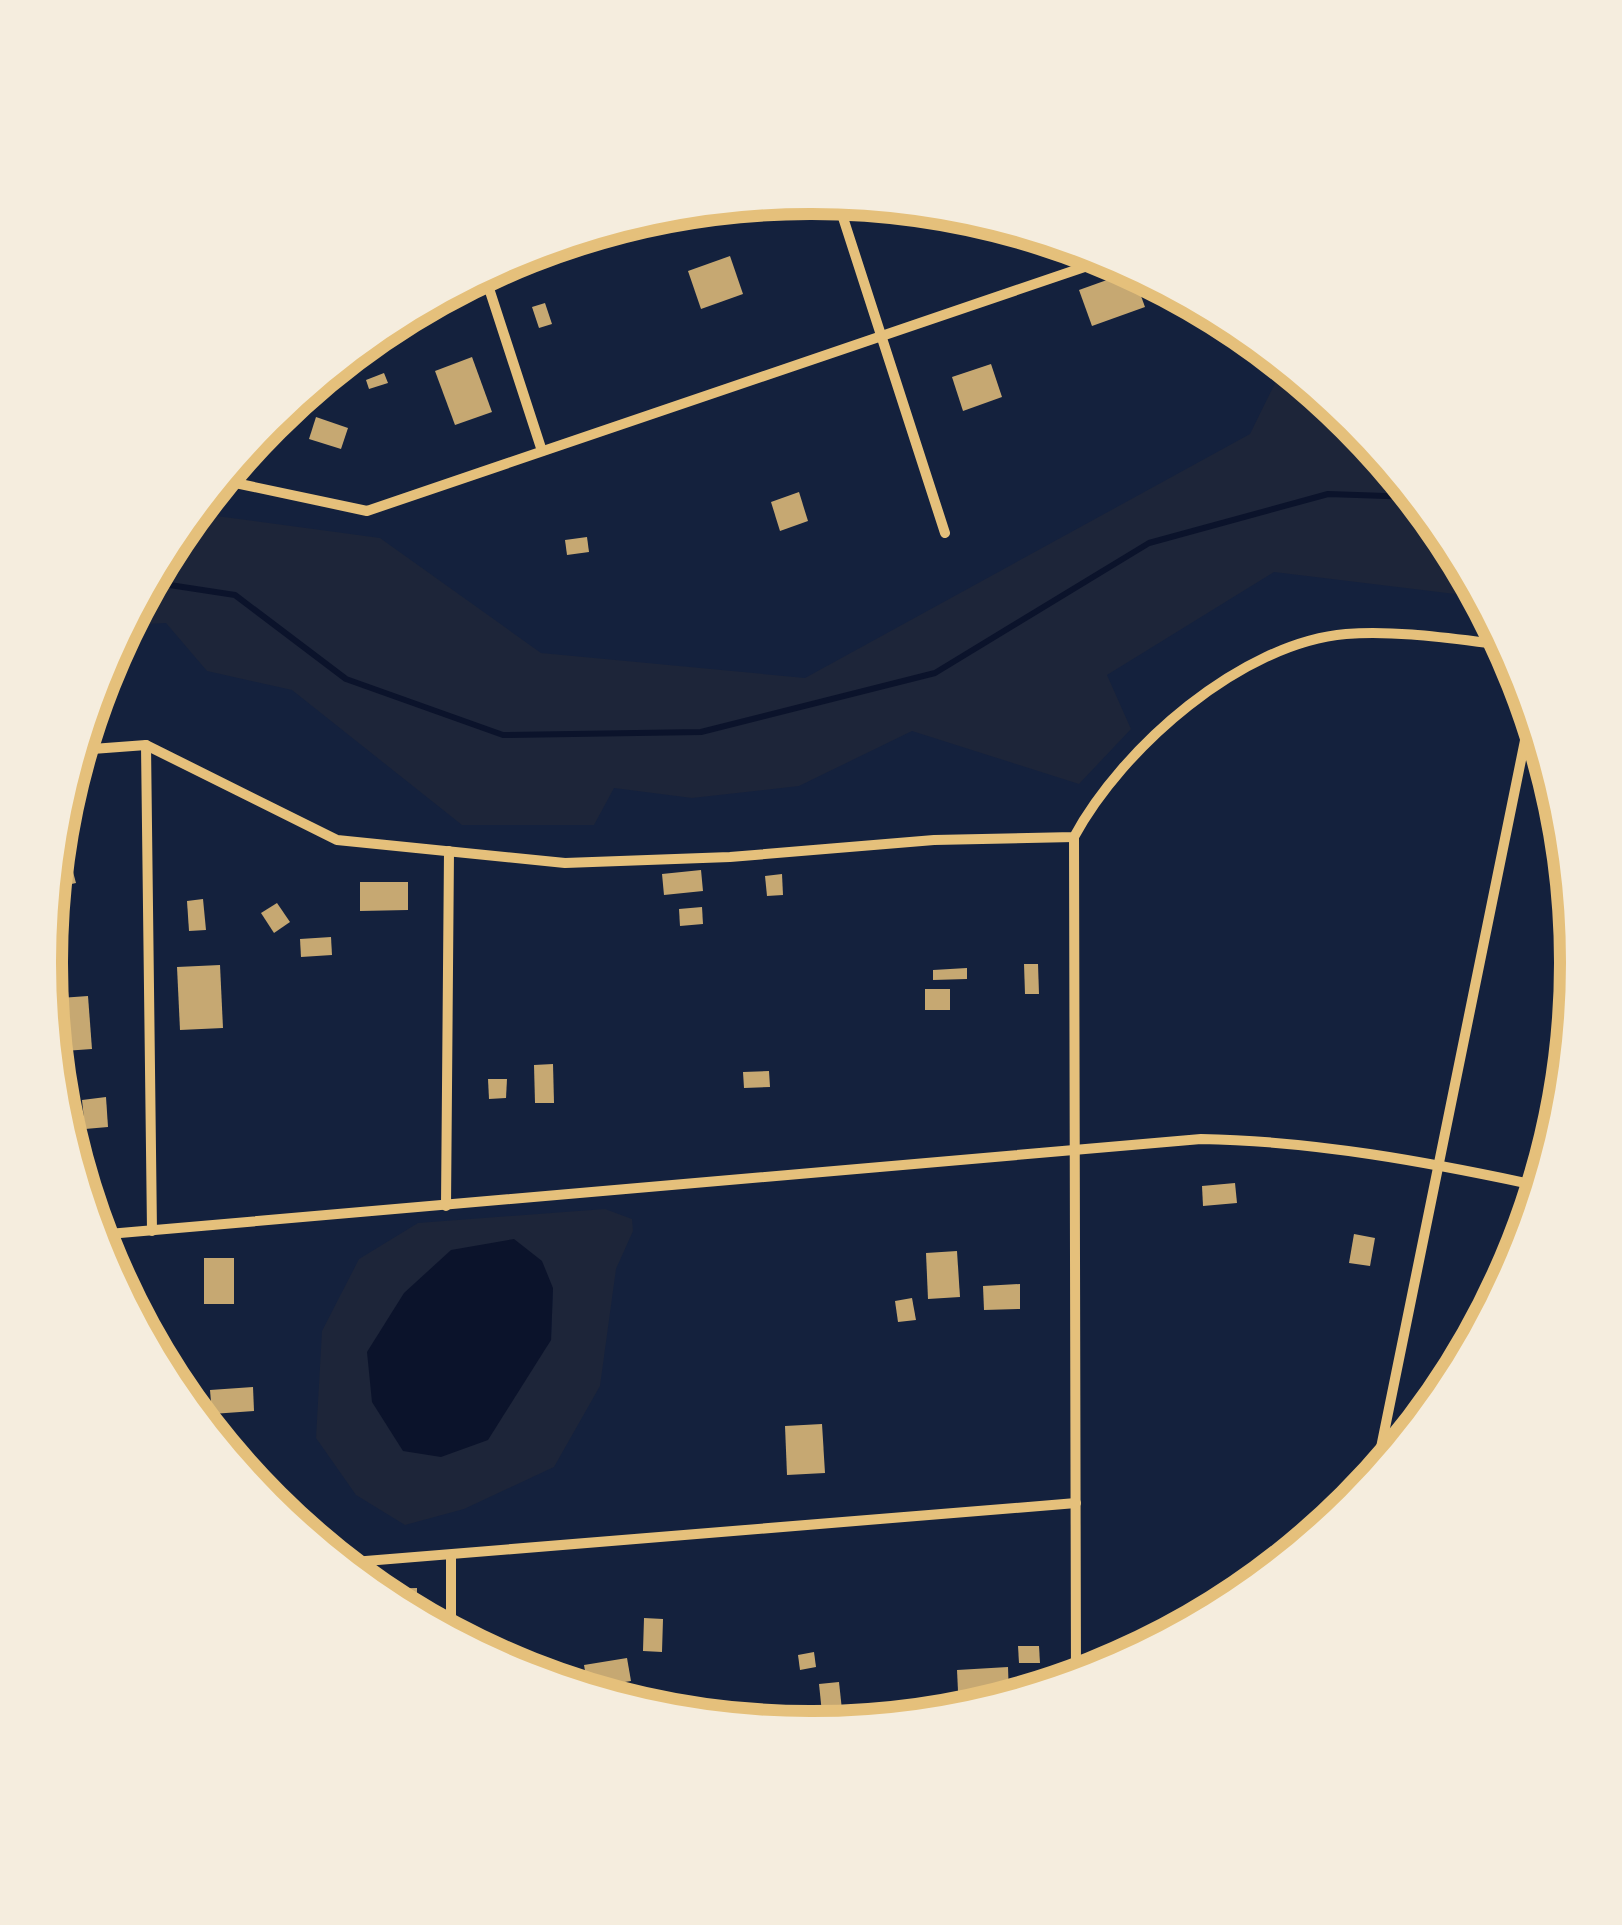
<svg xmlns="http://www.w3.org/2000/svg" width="1622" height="1925" viewBox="0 0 1622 1925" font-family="'Roboto Condensed',sans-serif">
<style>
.green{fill:#1d2539;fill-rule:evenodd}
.water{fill:#0b132b}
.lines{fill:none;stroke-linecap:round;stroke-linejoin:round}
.stream{stroke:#0b132b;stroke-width:6}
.building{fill:#c6a872}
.minor{stroke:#e5c07b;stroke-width:10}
.rim{fill:none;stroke:#e5c07b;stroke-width:12}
</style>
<rect width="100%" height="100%" fill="#14213d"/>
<!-- green -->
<g class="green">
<path d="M1284 365C1367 432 1429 502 1480 597L1274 572 1107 675 1131 729 1079 784 912 731 799 786 692 798 614 788 594 825H462L292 690 207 671 166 623 127 625 174 536 194 513 380 538 541 653 805 678 1250 434Z"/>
<path d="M605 1209 632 1219 633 1231 616 1269 600 1386 554 1467 464 1509 405 1525 356 1495 316 1438 322 1331 359 1259 418 1223ZM553 1288 551 1340 527 1374Z"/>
</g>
<!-- water -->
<path class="water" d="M514 1239 542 1261 553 1288 551 1340 488 1440 441 1457 403 1451 372 1402 367 1352 404 1293 451 1250Z"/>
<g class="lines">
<!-- stream -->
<path class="stream" d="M150 582 235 595 346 679 503 735 701 732 935 673 1149 543 1328 494 1415 497"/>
</g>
<!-- building -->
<g class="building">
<path d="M564 241 569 256 527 271 521 254Z"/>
<path d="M730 256 743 294 701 309 688 271Z"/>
<path d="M1132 271 1145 307 1092 326 1079 290Z"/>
<path d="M545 303 552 324 539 328 532 307Z"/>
<path d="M472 357 492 412 455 425 435 371Z"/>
<path d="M991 364 1002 397 963 411 952 377Z"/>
<path d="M384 373 388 383 369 389 366 380Z"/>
<path d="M316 417 348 428 341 449 309 439Z"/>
<path d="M799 492 808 521 780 531 771 502Z"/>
<path d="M587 537 589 552 567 555 565 540Z"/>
<path d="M69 829 72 854 56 856 58 831Z"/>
<path d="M72 868 76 883 58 887 54 872Z"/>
<path d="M701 870 703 891 664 895 662 874Z"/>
<path d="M782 874 783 895 767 896 765 876Z"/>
<path d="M360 882H408V910L360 911Z"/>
<path d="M203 899 206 930 189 931 187 901Z"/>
<path d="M277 903 290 922 274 933 261 913Z"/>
<path d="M702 907 703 924 680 926 679 909Z"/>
<path d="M331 937 332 955 301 957 300 939Z"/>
<path d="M1024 964H1038L1039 994H1025Z"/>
<path d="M220 965 223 1028 180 1030 177 967Z"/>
<path d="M967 968V979L933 980V970Z"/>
<rect x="925" y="989" width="25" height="21"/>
<path d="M88 996 92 1049 64 1051 60 998Z"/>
<path d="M1561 1018 1571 1020 1568 1055 1553 1051Z"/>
<path d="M553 1064 554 1103H535L534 1065Z"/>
<path d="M769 1071 770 1087 744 1088 743 1072Z"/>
<path d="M488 1079H507L506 1098 489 1099Z"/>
<path d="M106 1097 108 1127 85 1129 82 1100Z"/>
<path d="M1235 1183 1237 1203 1203 1206 1202 1186Z"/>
<path d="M1354 1234 1375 1238 1370 1266 1349 1263Z"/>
<path d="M957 1251 960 1297 928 1299 926 1253Z"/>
<rect x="204" y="1258" width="30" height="46"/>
<path d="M1020 1284V1309L984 1310 983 1286Z"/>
<path d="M912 1298 916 1320 898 1322 895 1301Z"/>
<path d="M253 1387 254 1411 212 1414 210 1390Z"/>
<path d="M822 1424 825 1473 787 1475 785 1426Z"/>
<path d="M417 1588V1616L372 1589Z"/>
<path d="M644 1618 663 1619 662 1652 643 1651Z"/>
<path d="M1018 1646H1039L1040 1663H1019Z"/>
<path d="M814 1652 816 1667 800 1670 798 1655Z"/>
<path d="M627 1658 631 1681 588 1688 584 1665Z"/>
<path d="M1008 1667 1009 1699 959 1712 957 1670Z"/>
<path d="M839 1682 842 1710 822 1713 819 1684Z"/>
</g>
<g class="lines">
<!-- minor -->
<g class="minor">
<path d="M837 199 945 533"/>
<path d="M484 273 542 451"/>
<path d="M221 480 367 511 1111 258"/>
<path d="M146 745 152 1231"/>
<path d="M79 750 146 745 337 840 565 863 730 857 934 840 1074 837C1122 748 1241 643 1346 634 1398 630 1453 639 1505 645"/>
<path d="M1074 837 1076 1679"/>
<path d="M446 1206 449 851"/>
<path d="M97 1235 1201 1139C1315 1141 1428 1162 1540 1186"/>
<path d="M1375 1477 1531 711"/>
<path d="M451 1555V1634"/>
<path d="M341 1563 1076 1503"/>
</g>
</g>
<!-- crop -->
<path d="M0 0H1622V1925H0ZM810 214H812A748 748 0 0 1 1560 962V963A748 748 0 0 1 812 1711H810A748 748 0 0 1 62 963V962A748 748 0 0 1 810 214Z" fill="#f5edde" fill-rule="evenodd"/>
<path class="rim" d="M810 214H812A748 748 0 0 1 1560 962V963A748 748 0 0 1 812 1711H810A748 748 0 0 1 62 963V962A748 748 0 0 1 810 214Z"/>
</svg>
